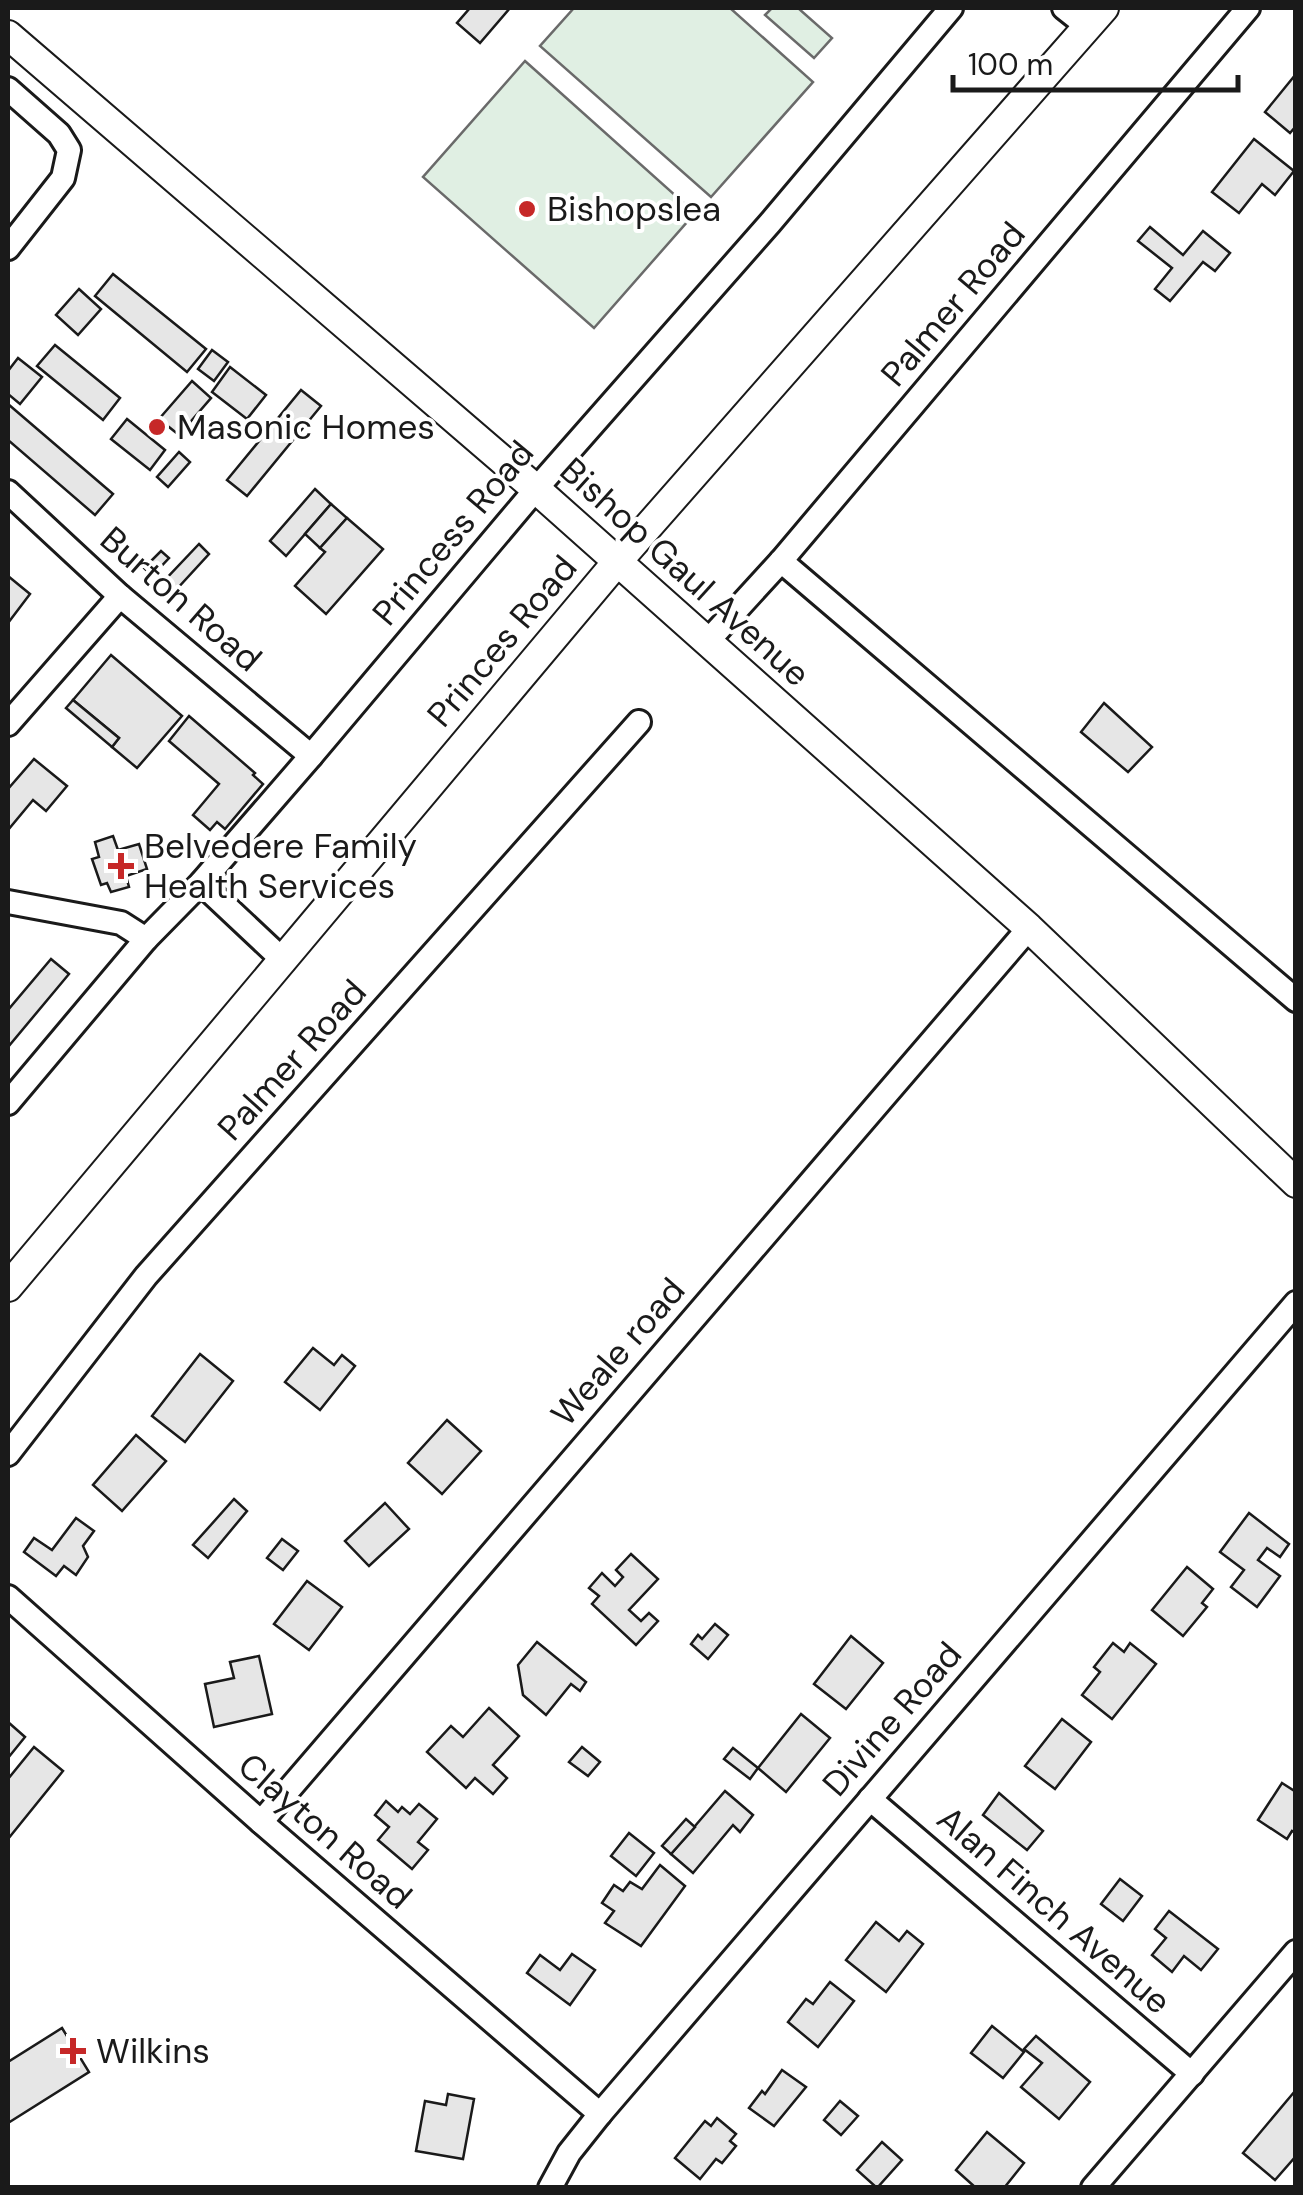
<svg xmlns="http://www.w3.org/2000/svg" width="1303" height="2195" viewBox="0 0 1303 2195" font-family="'DM Sans',sans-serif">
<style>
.green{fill:#e0efe3;stroke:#6a6a6a;stroke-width:2.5}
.building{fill:#e6e6e6;stroke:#1a1a1a;stroke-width:2.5}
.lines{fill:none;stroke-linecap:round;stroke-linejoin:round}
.minor-casing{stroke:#1a1a1a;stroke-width:28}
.major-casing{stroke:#1a1a1a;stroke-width:32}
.minor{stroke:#fff;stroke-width:22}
.major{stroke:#fff;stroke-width:28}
.poi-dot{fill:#c62828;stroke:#fff;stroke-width:4}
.labels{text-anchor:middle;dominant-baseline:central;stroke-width:8;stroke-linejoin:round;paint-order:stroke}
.poi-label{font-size:35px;fill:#1a1a1a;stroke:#fff;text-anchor:start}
.street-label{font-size:35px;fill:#1a1a1a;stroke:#fff}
</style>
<rect width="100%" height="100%" fill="#fff"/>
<!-- green -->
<g class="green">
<path d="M574 8H730L813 82 711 197 540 46Z"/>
<path d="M772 8H798L832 38 814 58 765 15Z"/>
<path d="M525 61 695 213 594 328 423 177Z"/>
</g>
<!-- building -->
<g class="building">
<path d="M470 8H510L480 43 457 23Z"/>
<path d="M1296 74V126L1290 133 1265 112Z"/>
<path d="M1254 139 1294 171 1275 195 1262 184 1239 213 1212 192Z"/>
<path d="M1150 227 1183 255 1203 231 1230 253 1215 271 1203 262 1170 301 1155 289 1172 268 1138 241Z"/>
<path d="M113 274 206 349 187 372 95 296Z"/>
<path d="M79 289 101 309 78 335 56 315Z"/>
<path d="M55 345 120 398 103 420 37 366Z"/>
<path d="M212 350 228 362 214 381 198 369Z"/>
<path d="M18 358 42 377 20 404 8 394V371Z"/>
<path d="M230 367 266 395 247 419 212 392Z"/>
<path d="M192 381 211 398 179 435 159 419Z"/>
<path d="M301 390 321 406 247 496 227 480Z"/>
<path d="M8 404 113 494 95 515 8 440Z"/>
<path d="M127 419 165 450 150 470 111 439Z"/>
<path d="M179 452 190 462 168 487 157 477Z"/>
<path d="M315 489 331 504 286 556 270 541Z"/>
<path d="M331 504 347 518 320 548 305 534Z"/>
<path d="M347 518 383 549 326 614 295 586 325 552 320 548Z"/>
<path d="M199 544 209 554 175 591 164 581Z"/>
<path d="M161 551 169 558 152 576 144 568Z"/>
<path d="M8 576 30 594 8 623Z"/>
<path d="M111 655 182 716 137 768 112 747 119 738 73 700Z"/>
<path d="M73 700 119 738 112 747 66 708Z"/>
<path d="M1104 703 1152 747 1128 772 1081 732Z"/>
<path d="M189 716 255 773 253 775 263 784 225 829 217 822 210 830 193 815 219 784 169 741Z"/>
<path d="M34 759 67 786 46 811 33 800 8 830V789Z"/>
<path d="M113 836 118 850 139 844 147 869 126 876 129 887 111 892 107 883 101 885 92 859 99 857 95 842Z"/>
<path d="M51 959 69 974 8 1047V1010Z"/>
<path d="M313 1348 334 1365 342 1355 355 1366 320 1410 285 1382Z"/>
<path d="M200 1354 233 1381 185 1442 152 1416Z"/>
<path d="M447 1420 481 1451 442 1494 408 1463Z"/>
<path d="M136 1435 166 1461 122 1511 93 1485Z"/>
<path d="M234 1499 247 1511 208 1558 193 1545Z"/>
<path d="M385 1503 409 1529 369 1566 345 1541Z"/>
<path d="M1249 1513 1289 1544 1280 1557 1267 1548 1258 1560 1280 1576 1257 1607 1231 1587 1244 1570 1220 1552Z"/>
<path d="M76 1518 94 1531 83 1546 88 1557 76 1575 64 1566 56 1576 24 1552 34 1538 52 1550Z"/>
<path d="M282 1539 298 1551 283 1570 267 1558Z"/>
<path d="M631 1554 658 1579 629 1610 641 1621 649 1613 658 1621 636 1645 592 1604 599 1596 589 1588 602 1573 615 1586 623 1577 616 1570Z"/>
<path d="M1187 1567 1213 1589 1202 1603 1207 1607 1183 1636 1152 1610Z"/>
<path d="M307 1581 342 1607 309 1650 274 1624Z"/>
<path d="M715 1624 728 1635 708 1659 691 1644 698 1635 702 1639Z"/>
<path d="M851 1636 883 1663 846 1709 814 1684Z"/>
<path d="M537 1642 586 1682 580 1691 571 1684 546 1715 523 1695 518 1665Z"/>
<path d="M1113 1643 1124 1652 1130 1643 1156 1664 1112 1719 1082 1695 1100 1672 1094 1667Z"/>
<path d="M259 1656 272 1714 214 1727 205 1684 234 1678 230 1662Z"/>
<path d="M489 1708 519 1736 493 1765 507 1778 493 1794 475 1778 466 1788 427 1752 451 1726 463 1737Z"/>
<path d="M801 1714 830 1738 786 1792 758 1768Z"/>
<path d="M1062 1719 1091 1742 1055 1789 1025 1766Z"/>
<path d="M8 1722 25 1737 8 1758Z"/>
<path d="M34 1747 63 1771 8 1839V1779Z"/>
<path d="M582 1747 600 1762 588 1776 569 1762Z"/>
<path d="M733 1748 758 1768 750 1779 724 1759Z"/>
<path d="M1282 1783 1296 1792V1833L1292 1831 1287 1839 1258 1820Z"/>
<path d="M725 1791 753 1815 740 1832 733 1825 693 1873 671 1854Z"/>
<path d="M999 1793 1043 1831 1027 1850 983 1815Z"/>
<path d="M386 1801 398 1812 402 1807 410 1814 419 1804 437 1819 418 1842 428 1850 412 1869 378 1840 389 1827 375 1815Z"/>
<path d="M686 1819 695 1827 671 1854 662 1846Z"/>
<path d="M629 1833 654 1853 636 1876 611 1856Z"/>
<path d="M660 1865 685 1886 641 1946 605 1923 614 1911 602 1903 614 1885 623 1891 630 1882 642 1889Z"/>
<path d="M1120 1879 1142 1896 1123 1921 1101 1904Z"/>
<path d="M1169 1911 1218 1949 1201 1970 1184 1956 1172 1972 1152 1955 1166 1938 1155 1929Z"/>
<path d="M876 1922 899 1941 907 1931 923 1944 886 1992 846 1960Z"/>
<path d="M572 1954 595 1970 570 2005 527 1973 540 1955 560 1970Z"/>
<path d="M830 1982 854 2001 818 2047 788 2022 806 1999 813 2004Z"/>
<path d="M992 2026 1024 2052 1003 2078 971 2053Z"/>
<path d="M62 2028 89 2072 8 2123V2062Z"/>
<path d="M1036 2036 1090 2082 1059 2119 1021 2087 1042 2063 1024 2049Z"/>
<path d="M782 2070 806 2087 774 2126 749 2108 762 2091 765 2094Z"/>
<path d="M1295 2091 1296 2156 1275 2180 1243 2153Z"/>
<path d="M448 2094 474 2099 463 2159 416 2151 425 2101 446 2105Z"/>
<path d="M840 2101 858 2116 841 2135 824 2120Z"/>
<path d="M717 2118 736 2134 730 2141 736 2146 722 2163 716 2159 700 2179 675 2158 705 2121 711 2126Z"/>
<path d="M987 2132 1024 2163 1004 2188H976L956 2170Z"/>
<path d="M882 2142 902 2160 877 2188 857 2170Z"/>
</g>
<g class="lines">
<defs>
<g id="minor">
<path d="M1064 8 1088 27"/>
<path d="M8 89 59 134 69 150 63 178 8 248"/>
<path d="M8 492 120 596 311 756"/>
<path d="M781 561 1296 1000"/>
<path d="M707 642 781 561 1248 8"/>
<path d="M8 724 120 596"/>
<path d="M201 883 284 961"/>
<path d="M8 902 121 923 146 939"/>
<path d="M8 1103 146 939 201 883 311 756 536 489 770 223 951 8"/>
<path d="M8 1454 146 1276 639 722"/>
<path d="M8 1597 261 1822 600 2114"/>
<path d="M870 1799 1192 2074"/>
<path d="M261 1822 1029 928"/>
<path d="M550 2188 569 2153 600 2114 1296 1303"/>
<path d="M1093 2188 1296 1952"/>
</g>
<g id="major">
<path d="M8 35 536 489 1029 928 1296 1183"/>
<path d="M8 1287 617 562 1104 8"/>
</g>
</defs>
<!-- minor casing -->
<use href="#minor" class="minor-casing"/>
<!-- major casing -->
<use href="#major" class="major-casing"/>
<!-- minor -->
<use href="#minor" class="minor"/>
<!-- major -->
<use href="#major" class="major"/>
</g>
<!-- markers -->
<g class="poi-dot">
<circle cx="527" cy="209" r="10"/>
<circle cx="157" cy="427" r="10"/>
<path d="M116 851h10v10h10v10h-10v10h-10v-10h-10v-10h10z"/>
<path d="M68 2036h10v10h10v10h-10v10h-10v-10h-10v-10h10z"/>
</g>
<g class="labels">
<!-- poi labels -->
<g class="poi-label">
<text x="547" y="209">Bishopslea</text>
<text x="177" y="427">Masonic Homes</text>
<text x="144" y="846">Belvedere Family<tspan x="144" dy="40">Health Services</tspan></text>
<text x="96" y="2051">Wilkins</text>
</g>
<!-- street labels -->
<g class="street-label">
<text transform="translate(953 304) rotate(-50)">Palmer Road</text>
<text transform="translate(453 533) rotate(-50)">Princess Road</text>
<text transform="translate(685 572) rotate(42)">Bishop Gaul Avenue</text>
<text transform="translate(181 599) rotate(41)">Burton Road</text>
<text transform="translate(502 641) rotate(-50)">Princes Road</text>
<text transform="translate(292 1060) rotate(-48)">Palmer Road</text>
<text transform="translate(618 1352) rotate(-49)">Weale road</text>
<text transform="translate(892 1719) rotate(-49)">Divine Road</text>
<text transform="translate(325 1831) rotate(41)">Clayton Road</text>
<text transform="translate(1054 1910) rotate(41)">Alan Finch Avenue</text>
</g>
</g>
<!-- border -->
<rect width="1303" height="2195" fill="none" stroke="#1a1a1a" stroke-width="20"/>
<!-- scale -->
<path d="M953 75v15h285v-15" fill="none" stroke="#1a1a1a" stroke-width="5"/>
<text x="968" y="75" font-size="30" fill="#1a1a1a" stroke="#ffffff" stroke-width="8" paint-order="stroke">100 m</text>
</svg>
